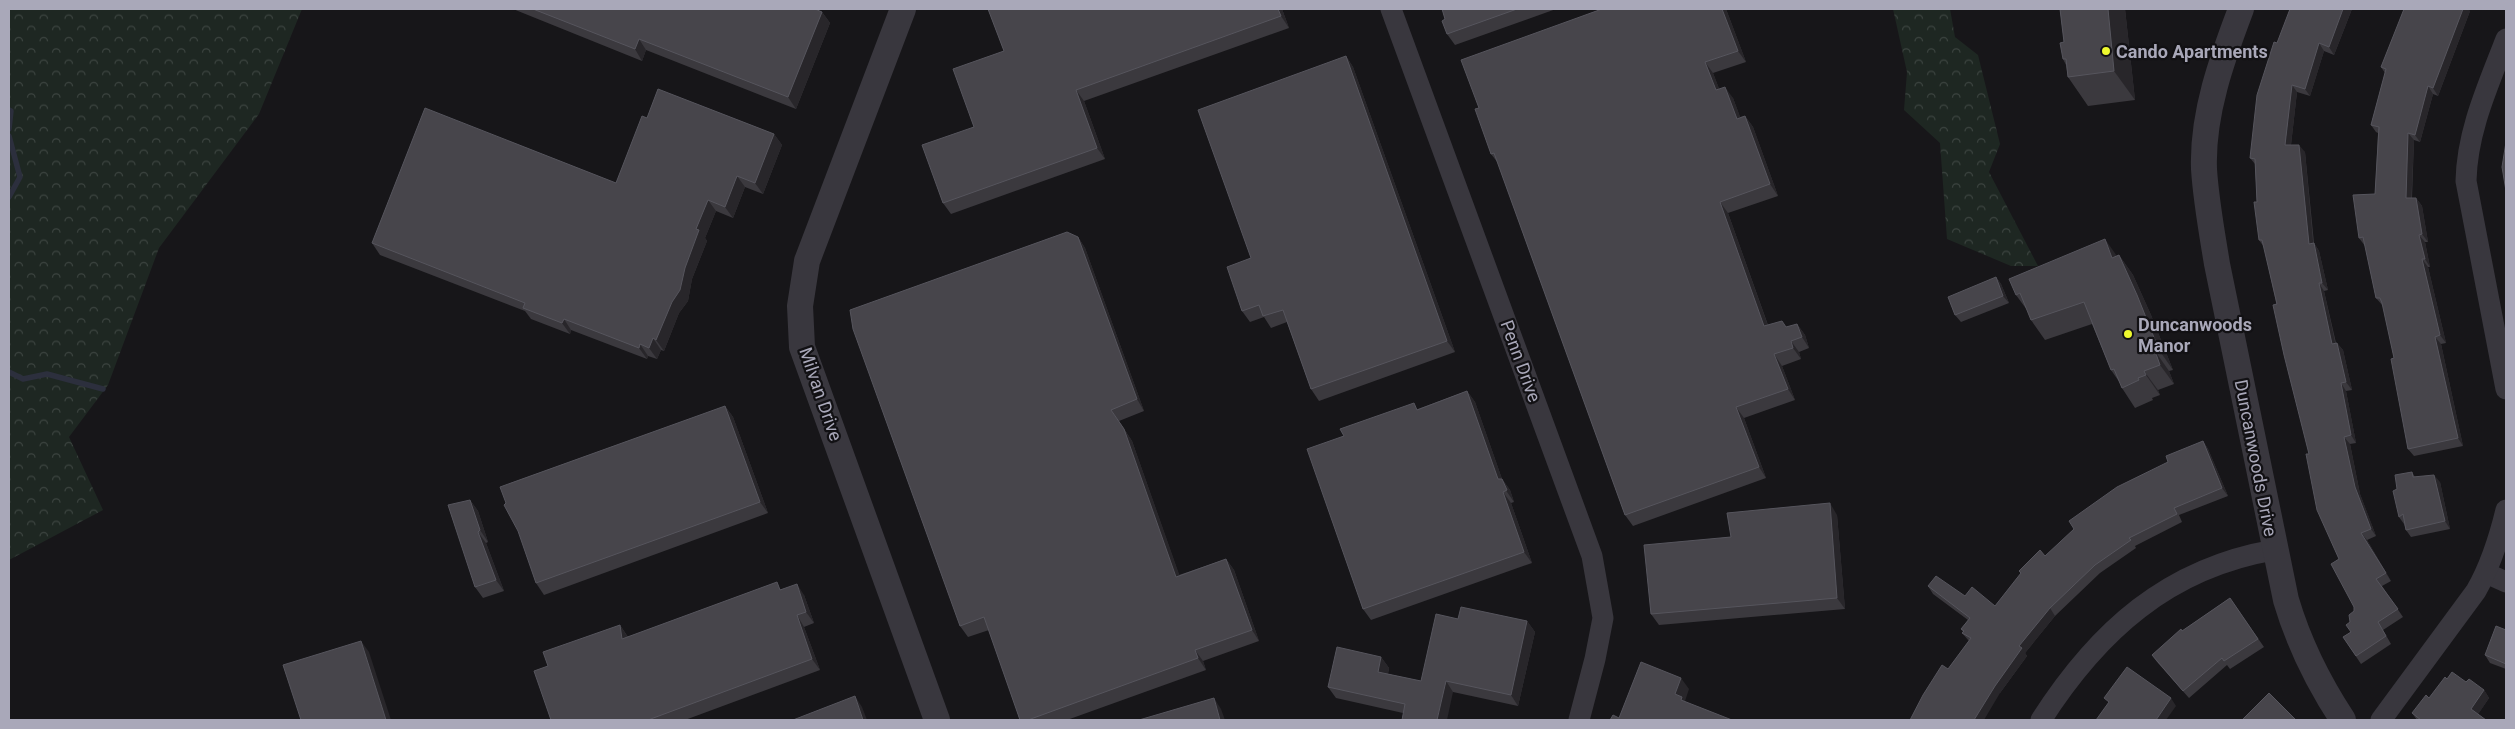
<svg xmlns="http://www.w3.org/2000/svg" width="2515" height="729" viewBox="0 0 2515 729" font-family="Roboto,sans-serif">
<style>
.forest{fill:url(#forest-crowns)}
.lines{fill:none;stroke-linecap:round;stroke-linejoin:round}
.stream{stroke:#2c2f3d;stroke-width:5.5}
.minor{stroke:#39373e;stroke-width:21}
.tertiary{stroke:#39373e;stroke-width:26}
.wall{fill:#3b393e}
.shaded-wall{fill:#28262a}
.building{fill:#47454b;stroke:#56555d}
.poi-dot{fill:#eef92e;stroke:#121114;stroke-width:2}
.labels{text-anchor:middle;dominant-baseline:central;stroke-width:4.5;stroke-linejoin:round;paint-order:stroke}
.poi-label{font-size:18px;font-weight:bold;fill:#a9a8b9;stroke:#121114;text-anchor:start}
.street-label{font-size:18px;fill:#a9a8b9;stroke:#121114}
</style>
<defs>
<pattern id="forest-crowns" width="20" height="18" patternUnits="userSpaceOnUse" patternTransform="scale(1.25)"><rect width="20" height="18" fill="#1e2722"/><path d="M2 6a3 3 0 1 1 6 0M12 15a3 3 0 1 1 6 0" fill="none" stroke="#3c4440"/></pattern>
</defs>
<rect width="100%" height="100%" fill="#171619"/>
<!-- forest -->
<g class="forest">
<path d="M9 9H302L259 114 159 248 108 385 69 437 103 510 9 560Z"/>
<path d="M1893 9H1950L1955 37 1978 55 2000 144 1989 172 2038 266H2011L1947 239 1940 143 1904 110 1907 72Z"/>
</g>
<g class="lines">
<!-- stream -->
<g class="stream">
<path d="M9 110 11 111 9 129"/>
<path d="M9 136 20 177 9 197"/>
<path d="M9 372 23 379 47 374 103 389"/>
</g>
<!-- minor -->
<g class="minor">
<path d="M1391 9 1592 556 1603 618 1595 659 1579 720"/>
<path d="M2506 39C2488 86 2467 131 2466 181L2506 389"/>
<path d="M2486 573 2506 582"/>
<path d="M2041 720C2098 631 2168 568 2274 550"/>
<path d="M2381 720 2476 591C2491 565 2499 539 2506 510"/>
</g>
<!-- tertiary -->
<g class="tertiary">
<path d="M903 9 807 261 800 306 802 347 937 720"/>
<path d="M2241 9C2222 59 2202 114 2204 169 2206 201 2212 233 2217 264L2286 600C2299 644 2318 682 2343 720"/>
</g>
</g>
<!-- wall -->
<g class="wall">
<path d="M513 9H815L822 12 830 23 796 109 646 50 642 61Z"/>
<path d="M988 9H1282L1289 28 1084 101 1105 159 951 214 943 203 1004 51Z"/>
<path d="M1442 9H1556L1455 45 1447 34 1445 19Z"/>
<path d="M1602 9H1726L1746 62 1713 73 1719 89 1733 98 1740 117 1745 116 1753 127 1778 196 1728 213 1768 325 1787 327 1797 324 1805 335 1809 348 1799 352 1801 359 1782 366 1795 400 1744 418 1766 478 1633 526 1625 515 1498 163 1491 154 1479 108Z"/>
<path d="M2060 9H2125L2135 100 2088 106 2068 77 2066 65 2063 59 2064 42Z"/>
<path d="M2352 9 2334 55 2324 51 2310 96 2297 92 2291 145 2305 152 2314 243 2319 251 2328 290 2324 291 2336 343H2337L2343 350 2352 390 2346 391 2356 443 2350 444 2360 494 2376 536 2367 540 2391 581 2382 586 2403 617 2383 630 2391 644 2361 664 2343 637 2351 632 2350 622 2354 611V607L2339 559 2309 454 2264 247 2259 240 2255 164 2250 158 2277 43Z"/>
<path d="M2470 11 2438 96 2433 94 2420 142 2414 140 2412 198H2416L2422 206 2428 242H2425L2430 267H2428L2446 343 2441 344 2463 446 2414 456 2408 449 2394 358 2383 306 2376 298 2365 246 2359 238 2375 194 2378 133 2376 132 2371 125 2385 73 2381 67Z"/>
<path d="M1346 56 1353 67 1455 352 1319 401 1311 389 1287 322 1271 328 1264 317 1250 322 1242 311 1251 258Z"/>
<path d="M647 118 774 134 782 145 763 194 745 187 733 218 716 211 705 238 707 241 692 279 688 301 679 313 664 351 661 350 657 359 648 356 647 359 571 330 570 334 531 319 525 311 380 255 372 243 616 183Z"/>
<path d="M1078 237 1085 248 1144 411 1119 421 1132 441 1179 575 1226 559 1234 570 1259 641 1203 661 1206 670 1067 720H1020L989 630 968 637 960 626Z"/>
<path d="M2119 255 2133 275 2151 315 2173 370 2169 371 2174 384 2158 390 2160 395 2152 398 2153 400 2135 408 2122 388 2120 383 2111 370 2092 324 2045 340 2031 320 2027 310 2016 295Z"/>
<path d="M1996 277 2001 284 2009 303 1961 322 1955 315Z"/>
<path d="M1467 391 1475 402 1502 479 1510 490 1514 502 1511 503 1532 563 1371 620 1363 609 1344 436Z"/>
<path d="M725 406 733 417 768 513 544 595 536 583Z"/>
<path d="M2203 441 2208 449 2228 496 2179 515 2182 522 2135 546 2136 548 2100 573 2055 616 2025 653 2027 656 2000 693 1948 669 1969 641 1962 633 1963 632 1961 629 1968 620 1933 594 1928 586 1965 596 1995 606 2021 574 2019 571 2045 556 2168 462Z"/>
<path d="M2412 472 2415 477 2440 482 2450 529 2411 537 2406 530 2404 524 2399 517 2397 489Z"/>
<path d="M470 500 478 511 488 542 486 543 504 591 483 598 475 587Z"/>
<path d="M1837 515 1845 609 1659 625 1651 614 1731 537Z"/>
<path d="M782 589 804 595 814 623 804 627 820 670 685 720H551L548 666 620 625 628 637Z"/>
<path d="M2230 598 2264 647 2230 669 2227 665 2189 698 2157 662 2152 655 2182 631Z"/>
<path d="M1458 619 1527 621 1535 632 1518 706 1453 692 1403 713 1336 698 1328 687 1381 657 1389 668 1388 674 1421 681Z"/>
<path d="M2506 630V669L2490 663 2485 655Z"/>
<path d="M2447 679 2466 682 2484 690 2489 698 2478 714 2486 720H2417L2412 713 2429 698Z"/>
</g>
<!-- shaded-wall -->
<g class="shaded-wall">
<path d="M1278 9H1282L1289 28 1281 16Z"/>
<path d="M1722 9H1726L1746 62 1738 51Z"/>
<path d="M2108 9H2125L2135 100 2114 71Z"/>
<path d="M2343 9H2352L2334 55 2329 47Z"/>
<path d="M2463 9H2469L2470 11 2438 96 2433 88Z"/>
<path d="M822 12 830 23 796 109 788 97Z"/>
<path d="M639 39 646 50 642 61 635 49Z"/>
<path d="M2319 43 2324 51 2310 96 2305 89Z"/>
<path d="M1346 56 1353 67 1455 352 1447 341Z"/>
<path d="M1705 62 1713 73 1724 101 1716 90Z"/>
<path d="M2292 85 2297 92 2290 153 2285 145Z"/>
<path d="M2428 86 2433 94 2420 142 2415 135Z"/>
<path d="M1725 87 1733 98 1745 130 1737 119Z"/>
<path d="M1076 90 1084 101 1105 159 1097 148Z"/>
<path d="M1745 116 1753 127 1778 196 1770 184Z"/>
<path d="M2408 133 2414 140 2411 206 2406 198Z"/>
<path d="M774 134 782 145 763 194 755 183Z"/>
<path d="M2299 145 2305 152 2314 252 2309 244Z"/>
<path d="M737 176 745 187 733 218 725 207Z"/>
<path d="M2416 198 2422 206 2428 242 2422 234Z"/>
<path d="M708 200 716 211 705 238 707 241 692 279 688 301 679 313 664 351 656 340 685 268 696 229Z"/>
<path d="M1720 202 1728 213 1772 337 1764 326Z"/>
<path d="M2419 235 2425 242 2430 267 2425 259Z"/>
<path d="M1078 237 1085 248 1144 411 1137 399Z"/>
<path d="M2105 239 2119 259 2112 258Z"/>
<path d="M2314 243 2319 251 2328 290 2322 283Z"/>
<path d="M2119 255 2133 275 2151 315 2173 370 2159 350Z"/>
<path d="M2422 259 2428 267 2446 343 2440 335Z"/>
<path d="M1996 277 2001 284 2009 303 2003 296Z"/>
<path d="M2319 283 2324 291 2337 351 2332 344Z"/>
<path d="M564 319 571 330 570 334 562 323Z"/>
<path d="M1797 324 1805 335 1809 348 1802 337Z"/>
<path d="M2435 337 2441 344 2463 446 2458 438Z"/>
<path d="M653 338 661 350 657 359 649 348Z"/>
<path d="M1791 341 1799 352 1801 359 1793 348Z"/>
<path d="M2337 343 2343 350 2352 390 2346 382Z"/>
<path d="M640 344 648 356 647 359 639 348Z"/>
<path d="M2155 351 2169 371 2174 384 2160 365Z"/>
<path d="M1774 354 1782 366 1795 400 1788 389Z"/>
<path d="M2144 371 2158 390 2160 395 2146 375Z"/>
<path d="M2341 383 2346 391 2356 443 2351 435Z"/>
<path d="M1467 391 1475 402 1502 479 1510 490 1514 502 1498 479Z"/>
<path d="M725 406 733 417 768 513 760 502Z"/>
<path d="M1736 407 1744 418 1766 478 1759 467Z"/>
<path d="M1111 410 1132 441 1184 588 1176 577Z"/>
<path d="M2344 437 2350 444 2360 494 2376 536 2371 529 2355 487Z"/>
<path d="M2203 441 2208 449 2228 496 2222 488Z"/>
<path d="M2434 475 2440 482 2450 529 2445 521Z"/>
<path d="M1503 492 1511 503 1532 563 1524 552Z"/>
<path d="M470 500 478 511 488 542 480 530Z"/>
<path d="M1830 503 1837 515 1845 609 1837 598Z"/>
<path d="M478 532 486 543 504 591 496 580Z"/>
<path d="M2361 533 2367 540 2391 581Z"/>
<path d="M1226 559 1234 570 1259 641 1252 630Z"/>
<path d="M797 584 804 595 814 623 806 612Z"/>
<path d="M2050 608 2055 616 2025 653 2027 656 2000 693 1984 720H1974L2019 646Z"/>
<path d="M797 615 804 627 820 670 812 659Z"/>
<path d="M1527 621 1535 632 1518 706 1511 695Z"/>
<path d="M620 625 627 636 630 650 622 639Z"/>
<path d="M361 641 369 652 391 720H386Z"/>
<path d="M1195 650 1203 661 1206 670 1198 658Z"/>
<path d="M1381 657 1389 668 1386 683 1378 672Z"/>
<path d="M1681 678 1689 689 1685 701 1690 708 1688 711 1675 694Z"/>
<path d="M1446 681 1453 692 1447 720H1437Z"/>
<path d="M2484 690 2489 698 2477 716 2471 709Z"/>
<path d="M855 696 862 707 867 720H863Z"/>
<path d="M1214 698 1221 709 1225 720H1220Z"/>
<path d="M2171 698 2176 706 2166 720H2156Z"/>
</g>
<!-- building -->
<g class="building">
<path d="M533 9H815L822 12 788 97 639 39 635 49Z"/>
<path d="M988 9H1278L1281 16 1076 90 1097 148 943 203 922 145 974 127 953 69 1004 51Z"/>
<path d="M1442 9H1517L1447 34 1442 21 1445 19Z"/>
<path d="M1602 9H1722L1738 51 1705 62 1716 90 1725 87 1737 119 1745 116 1770 184 1720 202 1764 326 1782 321 1786 327 1797 324 1802 337 1791 341 1793 348 1774 354 1788 389 1736 407 1759 467 1625 515 1494 153 1491 154 1475 109 1479 108 1461 60Z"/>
<path d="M2060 9H2108L2114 71 2068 77 2066 59H2063L2060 43 2064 42Z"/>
<path d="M2290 9H2343L2329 47 2319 43 2305 89 2292 85 2285 145H2299L2309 244 2314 243 2322 283H2319L2332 344 2337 343 2346 382 2341 383 2351 435 2344 437 2355 487 2371 529 2361 533 2386 573 2376 579 2398 609 2378 622 2386 636 2356 656 2343 637 2351 632 2346 625 2350 622 2349 615 2354 611V607L2331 564 2339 559 2317 510 2306 454H2309L2284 355 2273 305 2277 304 2262 240H2259L2254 202H2257L2255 159 2250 158 2257 95 2274 42 2277 43Z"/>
<path d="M2404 9H2463L2433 88 2428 86 2415 135 2408 133 2406 198H2416L2422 234 2419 235 2425 259H2422L2440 335 2435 337 2458 438 2408 449 2391 359 2394 358 2382 303 2380 298H2376L2363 237 2359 238 2353 195 2375 194 2379 127 2371 125 2386 69 2381 67Z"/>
<path d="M1346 56 1447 341 1311 389 1283 310 1263 316 1259 305 1242 311 1227 267 1251 258 1198 110Z"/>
<path d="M658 89 774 134 755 183 737 176 725 207 708 200 696 229 699 230 685 268 680 290 672 302 656 340 653 338 649 348 640 344 639 348 564 319 562 323 523 308 525 303 372 243 425 108 616 183 642 116 647 118Z"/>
<path d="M2506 142V191L2502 167Z"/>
<path d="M1067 232 1078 237 1137 399 1111 410 1124 429 1176 577 1226 559 1252 630 1195 650 1198 658 1028 720H1020L984 617 960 626 853 329 850 310Z"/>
<path d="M2105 239 2112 258 2119 255 2137 295 2159 350 2155 351 2160 365 2144 371 2146 375 2138 378 2139 380 2122 388 2114 369 2111 370 2084 302 2031 320 2020 293 2016 295 2009 279Z"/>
<path d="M1996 277 2003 296 1955 315 1948 297Z"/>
<path d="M1467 391 1498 479H1502L1507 490 1503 492 1524 552 1363 609 1307 449 1344 436 1340 429 1414 403 1417 410Z"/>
<path d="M725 406 760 502 536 583 518 531 504 505 506 503 500 487Z"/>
<path d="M2203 441 2222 488 2174 508 2177 514 2129 538 2131 540 2095 565 2050 608 2019 646 2022 648 1995 686 1974 720H1910L1923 695 1942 665 1948 669 1971 638 1962 633 1964 631 1961 629 1970 618 1928 586 1936 576 1965 596 1972 587 1995 606 2021 573 2019 571 2040 550 2045 556 2074 529 2069 521 2117 487 2168 462 2166 456Z"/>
<path d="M2412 472 2413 477 2434 475 2445 521 2406 530 2403 514 2399 517 2393 491 2397 489 2395 475Z"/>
<path d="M470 500 480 530 478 532 496 580 475 587 448 505Z"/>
<path d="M1830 503 1837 598 1651 614 1644 545 1731 537 1727 513Z"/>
<path d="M777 582 780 590 797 584 806 612 797 615 812 659 648 720H551L534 671 548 666 543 652 620 625 622 639Z"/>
<path d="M2230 598 2258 639 2224 661 2222 658 2183 691 2152 655 2181 629 2182 631Z"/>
<path d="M1461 607 1527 621 1511 695 1446 681 1437 720H1402L1405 704 1328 687 1337 647 1381 657 1378 672 1421 681 1436 614 1458 619Z"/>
<path d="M2496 626 2506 630V664L2485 655Z"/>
<path d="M361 641 386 720H301L283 665Z"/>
<path d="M1641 662 1681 678 1675 694 1682 697 1681 700 1732 720H1610L1613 715 1619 718Z"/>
<path d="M2127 667 2171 698 2156 720H2096L2109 702 2104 698Z"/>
<path d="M2452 672 2466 682 2469 679 2484 690 2471 709 2486 720H2421L2412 713 2426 695 2429 698 2445 677 2447 679Z"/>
<path d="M2269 693 2296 720H2242Z"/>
<path d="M855 696 863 720H793Z"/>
<path d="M1214 698 1220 720H1139Z"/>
</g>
<!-- markers -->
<g class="poi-dot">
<circle cx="2106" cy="51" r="5"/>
<circle cx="2128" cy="334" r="5"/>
</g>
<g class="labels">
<!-- poi labels -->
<g class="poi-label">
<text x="2116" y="51">Cando Apartments</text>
<text x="2138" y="324">Duncanwoods<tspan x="2138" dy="21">Manor</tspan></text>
</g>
<!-- street labels -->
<g class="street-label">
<text transform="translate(1521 361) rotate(70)">Penn Drive</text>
<text transform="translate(821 394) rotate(71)">Milvan Drive</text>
<text transform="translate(2256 458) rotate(79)">Duncanwoods Drive</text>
</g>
</g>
<!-- border -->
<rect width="2515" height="729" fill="none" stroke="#a9a8b9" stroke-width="20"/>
</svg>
